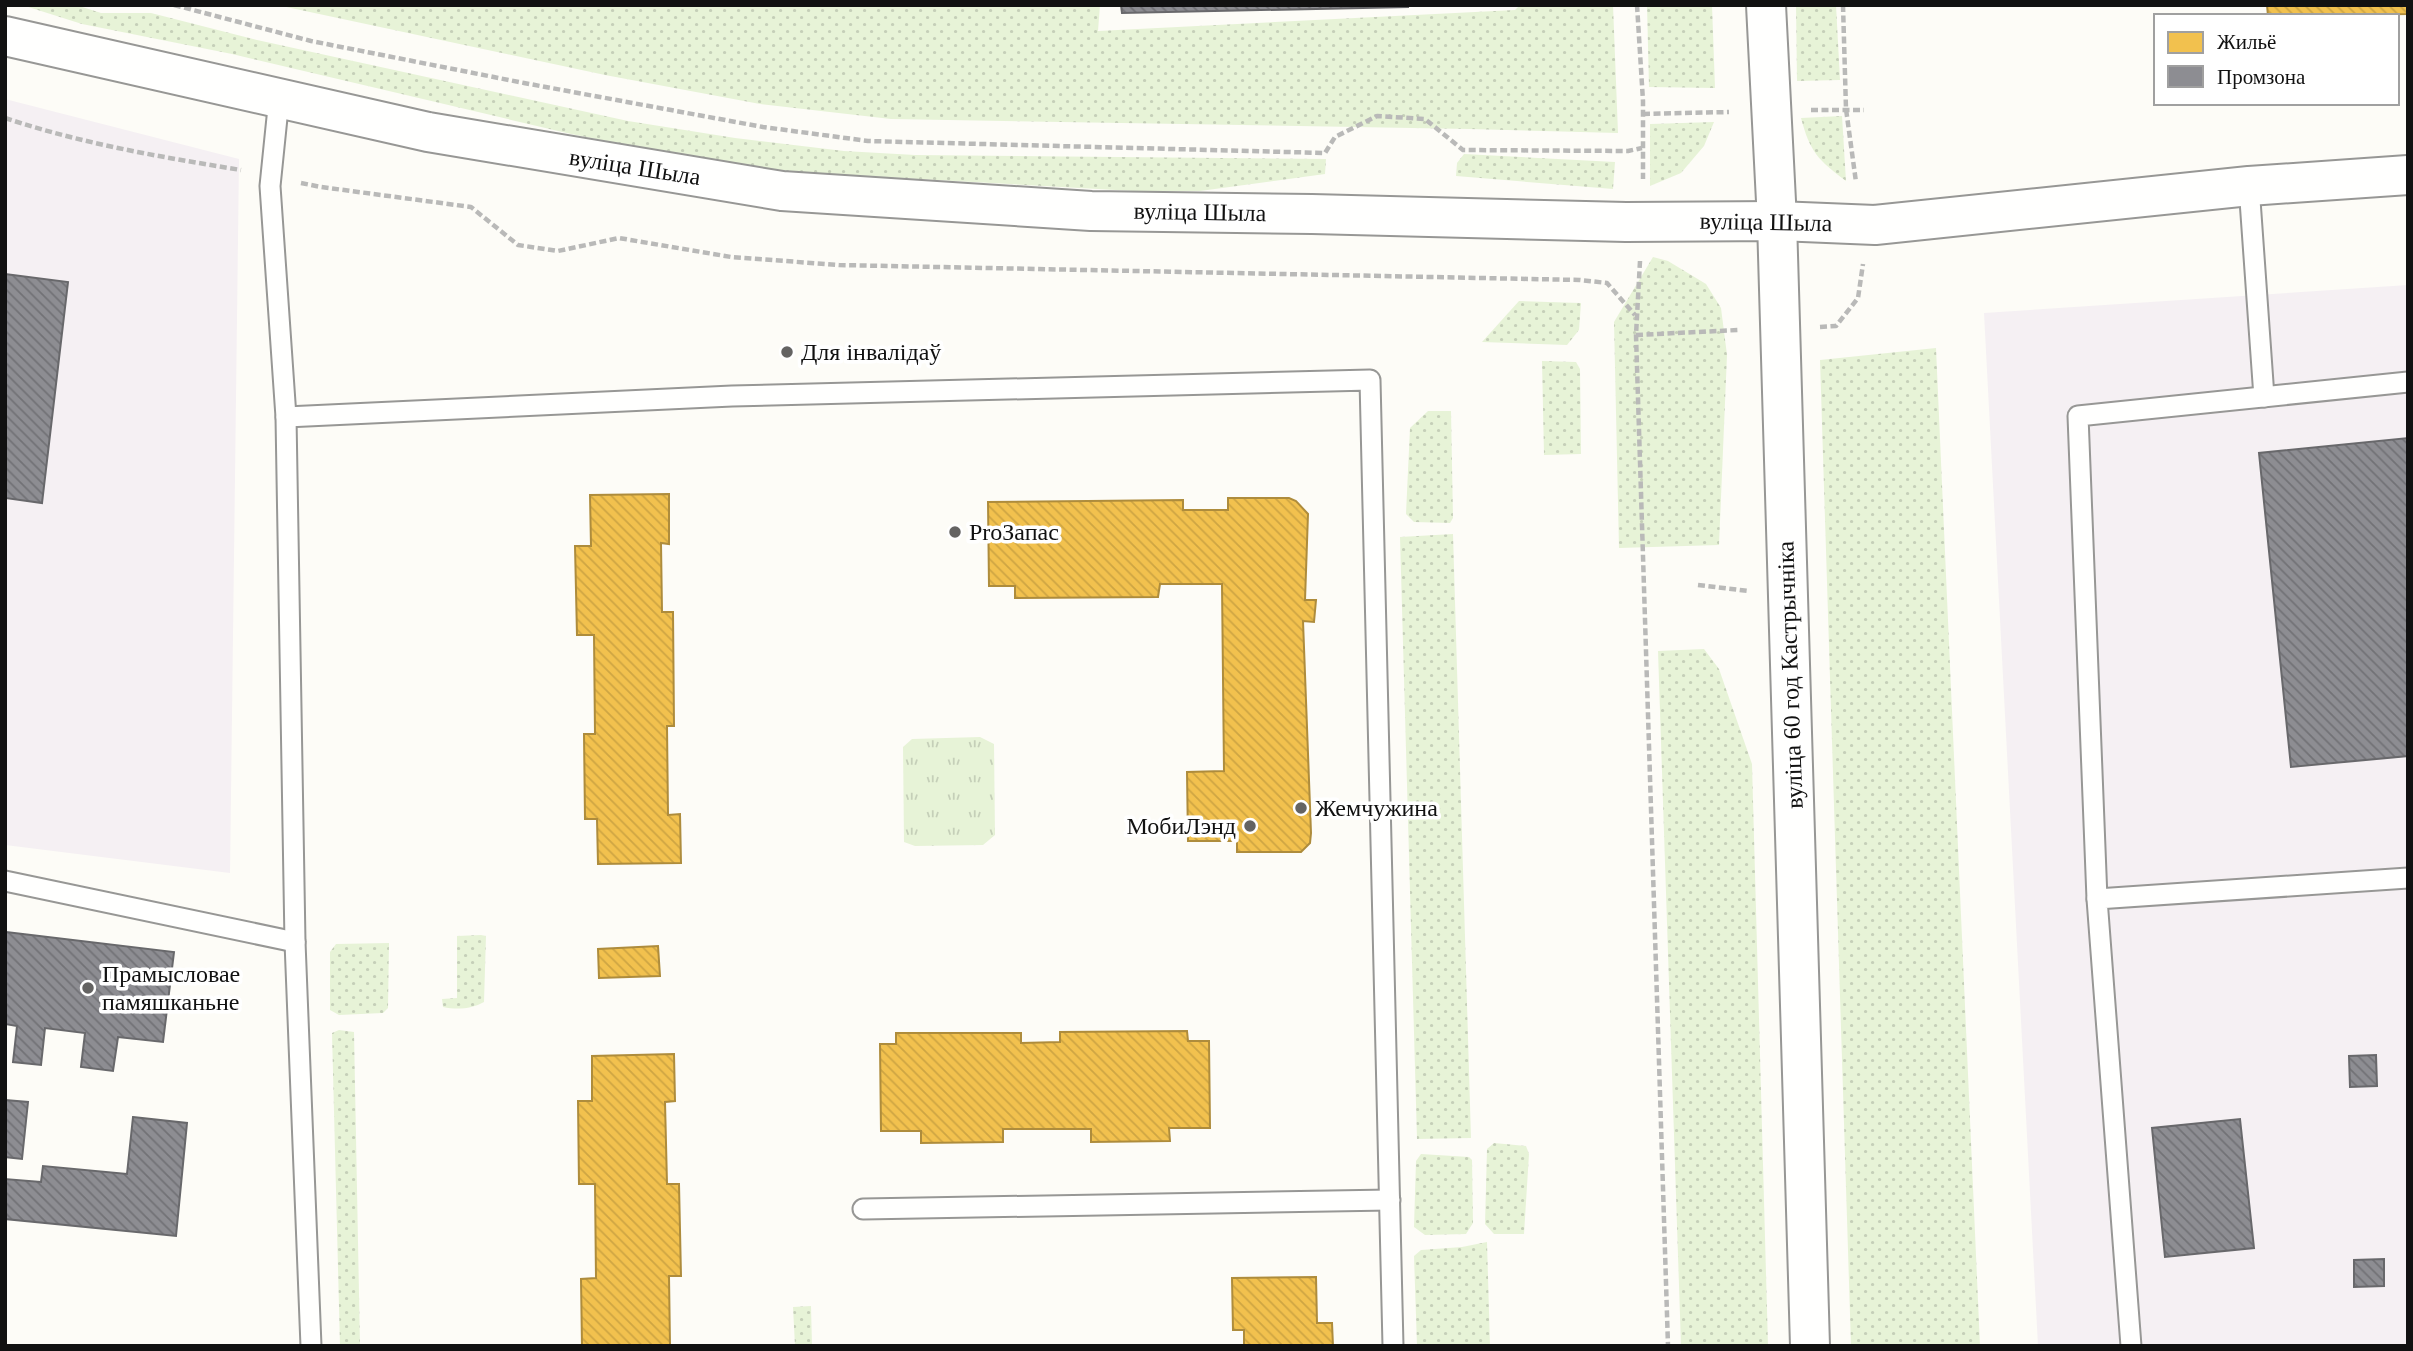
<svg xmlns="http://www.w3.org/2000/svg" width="2413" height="1351" viewBox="0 0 2413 1351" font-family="'Times New Roman',serif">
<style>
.industrial{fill:#f5f0f3}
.grass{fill:url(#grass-dots)}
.park{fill:url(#park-tufts)}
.homes{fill:url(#homes-back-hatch);stroke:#ae8c3c;stroke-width:2}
.industry{fill:url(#industry-back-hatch);stroke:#68686b;stroke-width:2}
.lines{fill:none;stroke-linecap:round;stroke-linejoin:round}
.service-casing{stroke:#979795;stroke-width:23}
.minor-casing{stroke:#979795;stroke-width:42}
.tertiary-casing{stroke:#979795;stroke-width:42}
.path{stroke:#b9b9b8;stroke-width:4.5;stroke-dasharray:7 3.5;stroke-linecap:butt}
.service{stroke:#fffffe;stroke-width:19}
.minor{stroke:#fffffe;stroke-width:38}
.tertiary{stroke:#fffffe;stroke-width:38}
.poi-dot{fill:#646362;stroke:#fff;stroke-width:2.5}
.labels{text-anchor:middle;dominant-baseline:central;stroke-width:7;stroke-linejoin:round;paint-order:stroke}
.street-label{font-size:24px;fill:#111;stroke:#fff}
.poi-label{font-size:24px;fill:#111;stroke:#fff;text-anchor:start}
</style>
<defs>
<pattern id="grass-dots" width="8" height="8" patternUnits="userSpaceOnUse" patternTransform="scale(1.75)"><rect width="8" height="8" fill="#e7f3d7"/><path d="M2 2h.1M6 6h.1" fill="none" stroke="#c5cfb8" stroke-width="1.8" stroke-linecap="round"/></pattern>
<pattern id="park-tufts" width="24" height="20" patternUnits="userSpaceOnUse" patternTransform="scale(1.75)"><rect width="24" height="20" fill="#e7f3d7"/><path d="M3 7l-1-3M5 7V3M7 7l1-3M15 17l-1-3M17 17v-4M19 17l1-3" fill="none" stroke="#c5cfb8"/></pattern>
<pattern id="homes-back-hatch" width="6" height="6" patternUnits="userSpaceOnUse" patternTransform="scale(1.75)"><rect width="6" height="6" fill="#f2c14e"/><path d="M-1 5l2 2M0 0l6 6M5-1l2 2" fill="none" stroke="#cea543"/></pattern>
<pattern id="industry-back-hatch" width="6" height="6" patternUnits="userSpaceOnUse" patternTransform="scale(1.75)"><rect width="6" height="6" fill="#8d8d92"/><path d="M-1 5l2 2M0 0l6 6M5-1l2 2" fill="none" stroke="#727276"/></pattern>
</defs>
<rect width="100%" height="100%" fill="#fdfcf7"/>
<!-- industrial -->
<g class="industrial">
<path d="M5 99 239 159 230 873 5 845Z"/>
<path d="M2408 285V1346H2038L1984 313Z"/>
</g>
<!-- grass -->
<g class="grass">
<path d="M22 5H76L101 13H151L257 40 628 121 735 138 844 151 915 155 1326 159 1325 174 1200 191H1134L792 172 682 156 571 134 232 54 82 24Z"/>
<path d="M277 5H1100L1098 31 1515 10 1520 5H1613L1618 133 1469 129 891 119 760 104 605 75Z"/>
<path d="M1647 5H1712L1715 88 1649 87Z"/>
<path d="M1796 5H1836L1840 80 1797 81Z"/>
<path d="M1842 116 1846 181C1818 160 1810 152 1801 118Z"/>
<path d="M1714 122 1704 146 1681 173 1650 186V124Z"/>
<path d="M1464 154 1615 162 1613 189 1456 176 1457 163Z"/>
<path d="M1653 257 1668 261 1706 284 1721 308 1727 355 1719 545 1619 548 1614 322Z"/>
<path d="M1519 301 1581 303 1579 330 1567 345 1482 342Z"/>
<path d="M1936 348 1980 1346H1851L1820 360Z"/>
<path d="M1542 361 1576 362 1580 369 1581 454 1544 455Z"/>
<path d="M1428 411H1451L1453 518 1450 523 1414 522 1406 514 1410 428Z"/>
<path d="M1453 534 1471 1138 1417 1139 1400 537Z"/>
<path d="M1704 649 1719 669 1752 764 1768 1346H1681L1658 651Z"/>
<path d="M481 935 486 936 484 1002C472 1009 457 1010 443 1007L442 999 457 998V936Z"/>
<path d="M389 943 388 1008 383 1013 339 1015 330 1010V952L336 944Z"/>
<path d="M339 1030 354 1032 360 1346H340L332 1033Z"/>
<path d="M1494 1143 1526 1146 1529 1154 1524 1234H1494L1485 1224 1487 1149Z"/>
<path d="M1421 1154 1469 1157 1472 1160 1473 1223 1466 1234 1425 1235 1414 1227 1416 1161Z"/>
<path d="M1487 1242 1490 1346H1417L1414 1256 1421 1250 1462 1247Z"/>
<path d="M811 1306 812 1346H795L793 1307Z"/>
</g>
<!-- park -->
<path class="park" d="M980 737 994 744 995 835 983 845 915 846 904 842 903 747 912 739Z"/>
<!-- homes -->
<g class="homes">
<path d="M2267 5H2408V14L2268 16Z"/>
<path d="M669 494V544L661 543 662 612H673L674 726H667L668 815 680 814 681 863 598 864 597 819H585L584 734H595L594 635H577L575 546H591L590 495Z"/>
<path d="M1228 498H1289L1296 501 1308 514 1305 600H1316L1314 622 1303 621 1311 833 1310 843 1301 852H1237V841H1188L1187 772 1224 771 1222 584H1160L1158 597 1015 598V586H989L988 502 1183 500V510H1228Z"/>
<path d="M658 946 660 976 599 978 598 949Z"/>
<path d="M1187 1031 1188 1041H1209L1210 1128H1169L1170 1141 1091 1142V1129H1003V1142L921 1143V1131H881L880 1044H896V1033H1021V1043L1060 1042V1032Z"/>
<path d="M674 1054 675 1101 665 1102 667 1184H679L681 1276H669L670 1346H582L581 1279 596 1278 595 1184H579L578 1101H592V1056Z"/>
<path d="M1316 1277 1317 1323H1332L1333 1346H1244V1330H1233L1232 1278Z"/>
</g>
<!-- industry -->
<g class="industry">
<path d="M1121 5H1408V7L1122 13Z"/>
<path d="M5 274 68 282 42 503 5 498Z"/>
<path d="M2408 438V756L2291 767 2259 453Z"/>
<path d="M6 932 174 952 163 1042 118 1037 113 1071 81 1067 85 1033 45 1028 41 1065 13 1062 17 1026 5 1024Z"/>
<path d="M2376 1055 2377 1086 2350 1087 2349 1056Z"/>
<path d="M5 1100 28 1102 22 1159 5 1157Z"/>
<path d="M133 1117 187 1123 176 1236 5 1219V1179L41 1182 43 1166 127 1174Z"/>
<path d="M2240 1119 2254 1248 2165 1257 2152 1128Z"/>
<path d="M2384 1259V1286L2354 1287V1260Z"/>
</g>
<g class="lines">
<defs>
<g id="service">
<path d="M279 98 270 186 286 417 295 942 311 1346"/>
<path d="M2249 186 2264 397"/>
<path d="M286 417 732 396 1370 380 1393 1346"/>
<path d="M5 881 295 942"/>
<path d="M2097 899 2078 416 2408 382"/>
<path d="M863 1209 1390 1200"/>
<path d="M2131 1346 2097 899 2408 878"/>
</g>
<path id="minor" d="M5 36 428 132 782 191 1091 211 1312 214 1626 222 1777 221 1875 225 2249 186 2408 175"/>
<path id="tertiary" d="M1766 5 1777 221 1810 1346"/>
</defs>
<!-- service casing -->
<use href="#service" class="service-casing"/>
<!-- minor casing -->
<use href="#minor" class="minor-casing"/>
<!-- tertiary casing -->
<use href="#tertiary" class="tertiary-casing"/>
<!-- path -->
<g class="path">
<path d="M174 5 311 41 524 83 763 127 868 141 1325 153 1335 137 1377 116 1425 119 1463 150 1628 151 1642 148"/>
<path d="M1637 5 1643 101V179"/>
<path d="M1843 5 1846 109 1856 182"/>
<path d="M1811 110H1864"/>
<path d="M1643 114 1729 112"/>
<path d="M5 118C83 144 161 157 241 170"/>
<path d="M301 183 321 187 471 207 518 245 558 251 619 238 731 257 839 265 1580 280 1607 283 1635 315"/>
<path d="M1640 261 1636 335 1668 1346"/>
<path d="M1820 327 1836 326 1858 298 1863 264"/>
<path d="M1636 335 1738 330"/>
<path d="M1698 585 1748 591"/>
</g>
<!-- service -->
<use href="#service" class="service"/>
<!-- minor -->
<use href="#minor" class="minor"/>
<!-- tertiary -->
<use href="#tertiary" class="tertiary"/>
</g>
<!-- markers -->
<g class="poi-dot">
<circle cx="787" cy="352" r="7"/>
<circle cx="955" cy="532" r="7"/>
<circle cx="1301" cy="808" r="7"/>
<circle cx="1250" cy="826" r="7"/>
<circle cx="88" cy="988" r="7"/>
</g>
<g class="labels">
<!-- street labels -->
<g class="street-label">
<text transform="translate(635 167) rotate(9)">вуліца Шыла</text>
<text transform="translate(1200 212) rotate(1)">вуліца Шыла</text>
<text transform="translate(1766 222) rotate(1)">вуліца Шыла</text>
<text transform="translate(1790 675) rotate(-92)">вуліца 60 год Кастрычніка</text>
</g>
<!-- poi labels -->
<g class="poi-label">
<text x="801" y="352">Для інвалідаў</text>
<text x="969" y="532">ProЗапас</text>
<text x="1315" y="808">Жемчужина</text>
<text x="1236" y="826" text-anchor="end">МобиЛэнд</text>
<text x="102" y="974">Прамысловае<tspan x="102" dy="28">памяшканьне</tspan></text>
</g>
</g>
<!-- border -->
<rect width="2413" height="1351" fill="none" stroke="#111111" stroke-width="14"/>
<!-- legend -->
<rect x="2154" y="14" width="245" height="91" fill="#ffffff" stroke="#a0a0a0" stroke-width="2"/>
<rect x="2168" y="32" width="35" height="21" fill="#f2c14e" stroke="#a0a0a0" stroke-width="2"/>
<text x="2217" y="49" font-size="21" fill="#111111">Жильё</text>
<rect x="2168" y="66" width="35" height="21" fill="#8d8d92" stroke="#a0a0a0" stroke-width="2"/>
<text x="2217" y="84" font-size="21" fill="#111111">Промзона</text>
</svg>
